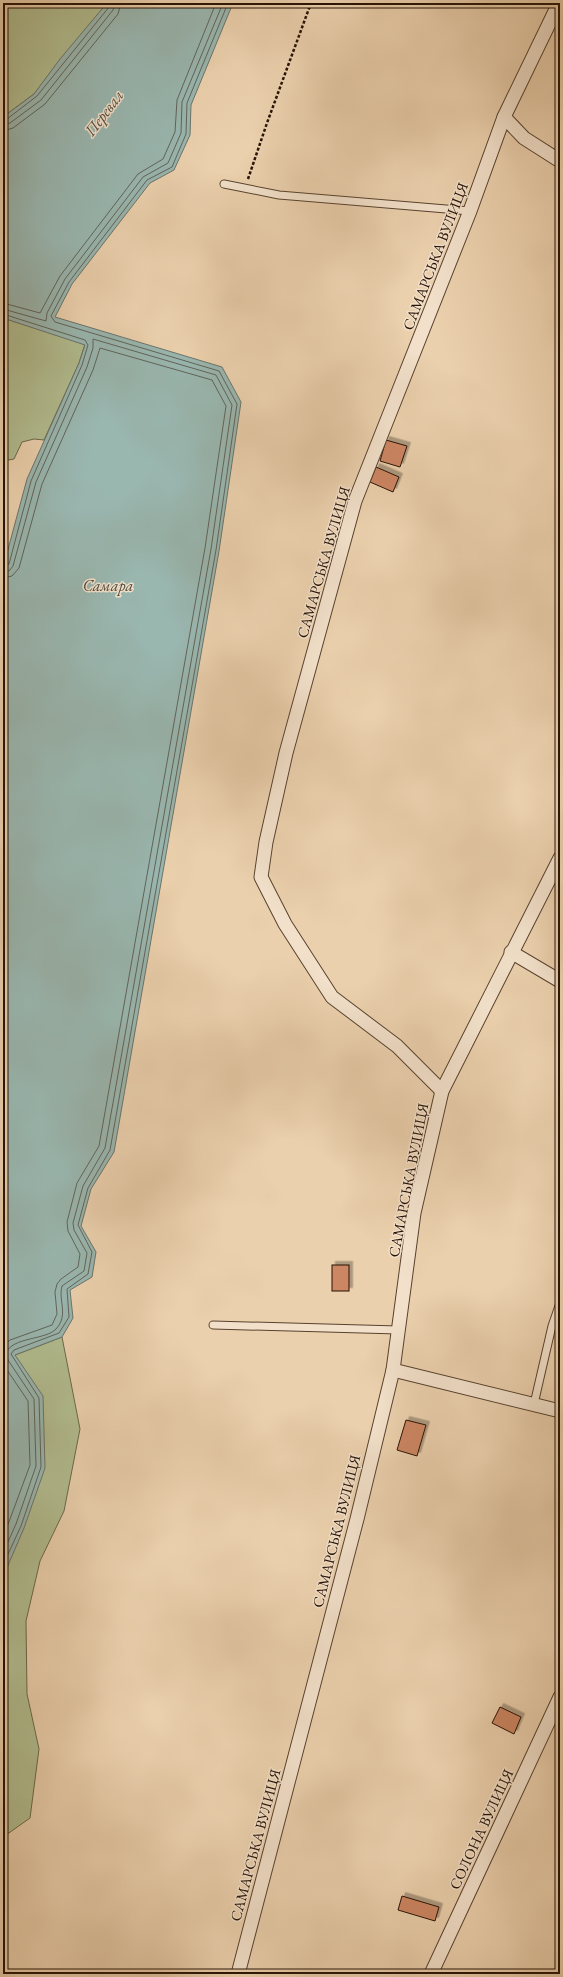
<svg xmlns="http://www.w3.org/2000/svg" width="563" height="1977" viewBox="0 0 563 1977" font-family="'EB Garamond',serif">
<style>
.green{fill:#b1bc8f;stroke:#6c674a}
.water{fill:#99b6af;stroke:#6b746b}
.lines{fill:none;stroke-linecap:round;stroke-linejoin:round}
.shore{stroke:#60645a;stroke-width:1}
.building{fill:#cd8663;stroke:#271204;filter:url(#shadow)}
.lane-casing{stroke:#58422e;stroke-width:9}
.street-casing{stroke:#58422e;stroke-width:15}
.path{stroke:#271204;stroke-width:2.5;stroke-dasharray:3 2;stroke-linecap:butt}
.lane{stroke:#f2e0ca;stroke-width:7}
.street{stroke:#f2e0ca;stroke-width:13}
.labels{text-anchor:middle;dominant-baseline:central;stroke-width:3;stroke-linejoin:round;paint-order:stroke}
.street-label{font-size:15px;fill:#271204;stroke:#f2e0ca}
.water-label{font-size:16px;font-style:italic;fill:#4f4b40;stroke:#f2e0ca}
</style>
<defs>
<filter id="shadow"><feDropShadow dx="3.5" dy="-3.5" stdDeviation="0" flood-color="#0004"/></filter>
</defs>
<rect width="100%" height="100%" fill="#ebd0ad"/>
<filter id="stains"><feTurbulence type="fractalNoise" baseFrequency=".005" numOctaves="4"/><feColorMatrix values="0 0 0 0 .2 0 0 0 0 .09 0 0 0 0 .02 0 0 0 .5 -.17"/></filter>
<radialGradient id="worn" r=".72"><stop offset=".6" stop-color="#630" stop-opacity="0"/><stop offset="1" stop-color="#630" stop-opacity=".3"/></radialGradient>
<!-- green -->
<g class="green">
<path d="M3 3H103L104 7 34 94 3 117Z"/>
<path d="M3 318 85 344 79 363 44 440 34 439 22 442 14 459 3 461Z"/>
<path d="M62 1337 80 1429 64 1511 40 1561 26 1621 27 1694 39 1749 30 1818 6 1835H3V1354L15 1355Z"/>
</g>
<!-- water -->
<path class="water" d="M107 3H233L191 105 190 135 174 170 150 183 72 284 55 317 222 367 241 402 219 551 114 1152 91 1189 81 1226 96 1252 92 1277 70 1290 73 1318 62 1337 15 1355 43 1396 45 1468 24 1528 3 1577V568L27 479 79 363 85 345 3 318V117L34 94 60 59Z"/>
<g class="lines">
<!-- shore -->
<g class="shore">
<path d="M3 120 7 119 37 96 109 7 110 3"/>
<path d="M3 125 10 123 41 100 113 10 115 3"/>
<path d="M3 131 13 128 45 104 118 14 121 3"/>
<path d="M3 303 40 313 60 276 138 174 163 159 175 132 177 100 216 3"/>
<path d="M3 309 46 321 47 313 65 279 143 177 168 163 181 133 182 102 223 3"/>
<path d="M3 314 85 340 88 345 82 365 31 481 9 564 3 567"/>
<path d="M3 572 9 571 13 566 36 482 87 367 93 348V339L216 375 232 405 211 549 105 1148 83 1186 73 1223 74 1230 87 1253 84 1271 62 1286C58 1301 69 1315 56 1329 46 1340 12 1337 6 1353L8 1360 34 1399 36 1466 16 1524 3 1553"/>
<path d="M3 578 12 576 19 568 42 484 93 370 100 348 212 380 226 406 205 548 99 1146 77 1183 67 1222 68 1231 80 1254 78 1267 61 1279 57 1284 55 1292 57 1314 52 1325 10 1340 3 1346"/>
<path d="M3 1364 28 1401 30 1465 3 1538"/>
<path d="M3 1565 21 1526 41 1467 39 1398 11 1354 14 1350 59 1333 69 1317 67 1289 88 1274 92 1252 78 1225 88 1188 110 1150 216 550 237 404 219 371 55 322 51 316 69 282 147 180 172 167 186 134 187 103 228 3"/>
</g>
</g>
<!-- building -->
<g class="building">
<path d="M386 440 407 446 400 467 380 461Z"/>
<path d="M376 467 399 477 393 492 370 482Z"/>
<rect x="332" y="1265" width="17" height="26"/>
<path d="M406 1420 426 1425 417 1456 397 1450Z"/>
<path d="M500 1707 521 1717 514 1734 492 1723Z"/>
<path d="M402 1896 439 1907 435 1921 398 1910Z"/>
</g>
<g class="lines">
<defs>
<g id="lane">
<path d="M224 184 279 195 470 211"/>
<path d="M213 1325 398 1330"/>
<path d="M534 1404 552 1326 560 1303"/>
</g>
<g id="street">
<path d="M504 117 524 138 560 161"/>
<path d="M511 952 560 981"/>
<path d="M442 1091 397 1046 332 997 285 924 261 877 266 842 286 753 355 501 470 211 504 117 559 3"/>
<path d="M393 1370 560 1411"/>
<path d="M238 1974 357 1519 393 1370 414 1213 442 1091 560 858"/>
<path d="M431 1974 560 1697"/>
</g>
</defs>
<!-- lane casing -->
<use href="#lane" class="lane-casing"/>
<!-- street casing -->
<use href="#street" class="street-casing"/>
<!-- path -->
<path class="path" d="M248 179 267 123 311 3"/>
<!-- lane -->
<use href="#lane" class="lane"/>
<!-- street -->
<use href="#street" class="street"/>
</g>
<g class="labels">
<!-- street labels -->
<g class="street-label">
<text transform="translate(435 256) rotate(-69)">САМАРСЬКА ВУЛИЦЯ</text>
<text transform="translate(323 562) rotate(-74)">САМАРСЬКА ВУЛИЦЯ</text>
<text transform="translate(408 1180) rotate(-79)">САМАРСЬКА ВУЛИЦЯ</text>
<text transform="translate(336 1531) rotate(-76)">САМАРСЬКА ВУЛИЦЯ</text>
<text transform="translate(481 1829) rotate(-65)">СОЛОНА ВУЛИЦЯ</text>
<text transform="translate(255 1845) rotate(-75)">САМАРСЬКА ВУЛИЦЯ</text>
</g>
<!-- water labels -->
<g class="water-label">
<text transform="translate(104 113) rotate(-53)">Перевал</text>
<text x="108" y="585">Самара</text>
</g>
</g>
<!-- margin -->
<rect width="563" height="1977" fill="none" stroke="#ebd0ad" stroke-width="16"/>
<rect x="4" y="4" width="555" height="1969" fill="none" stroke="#271204" stroke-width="2"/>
<rect x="8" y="8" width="547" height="1961" fill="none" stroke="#271204"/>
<rect width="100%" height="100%" filter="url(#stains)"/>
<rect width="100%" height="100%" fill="url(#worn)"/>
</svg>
